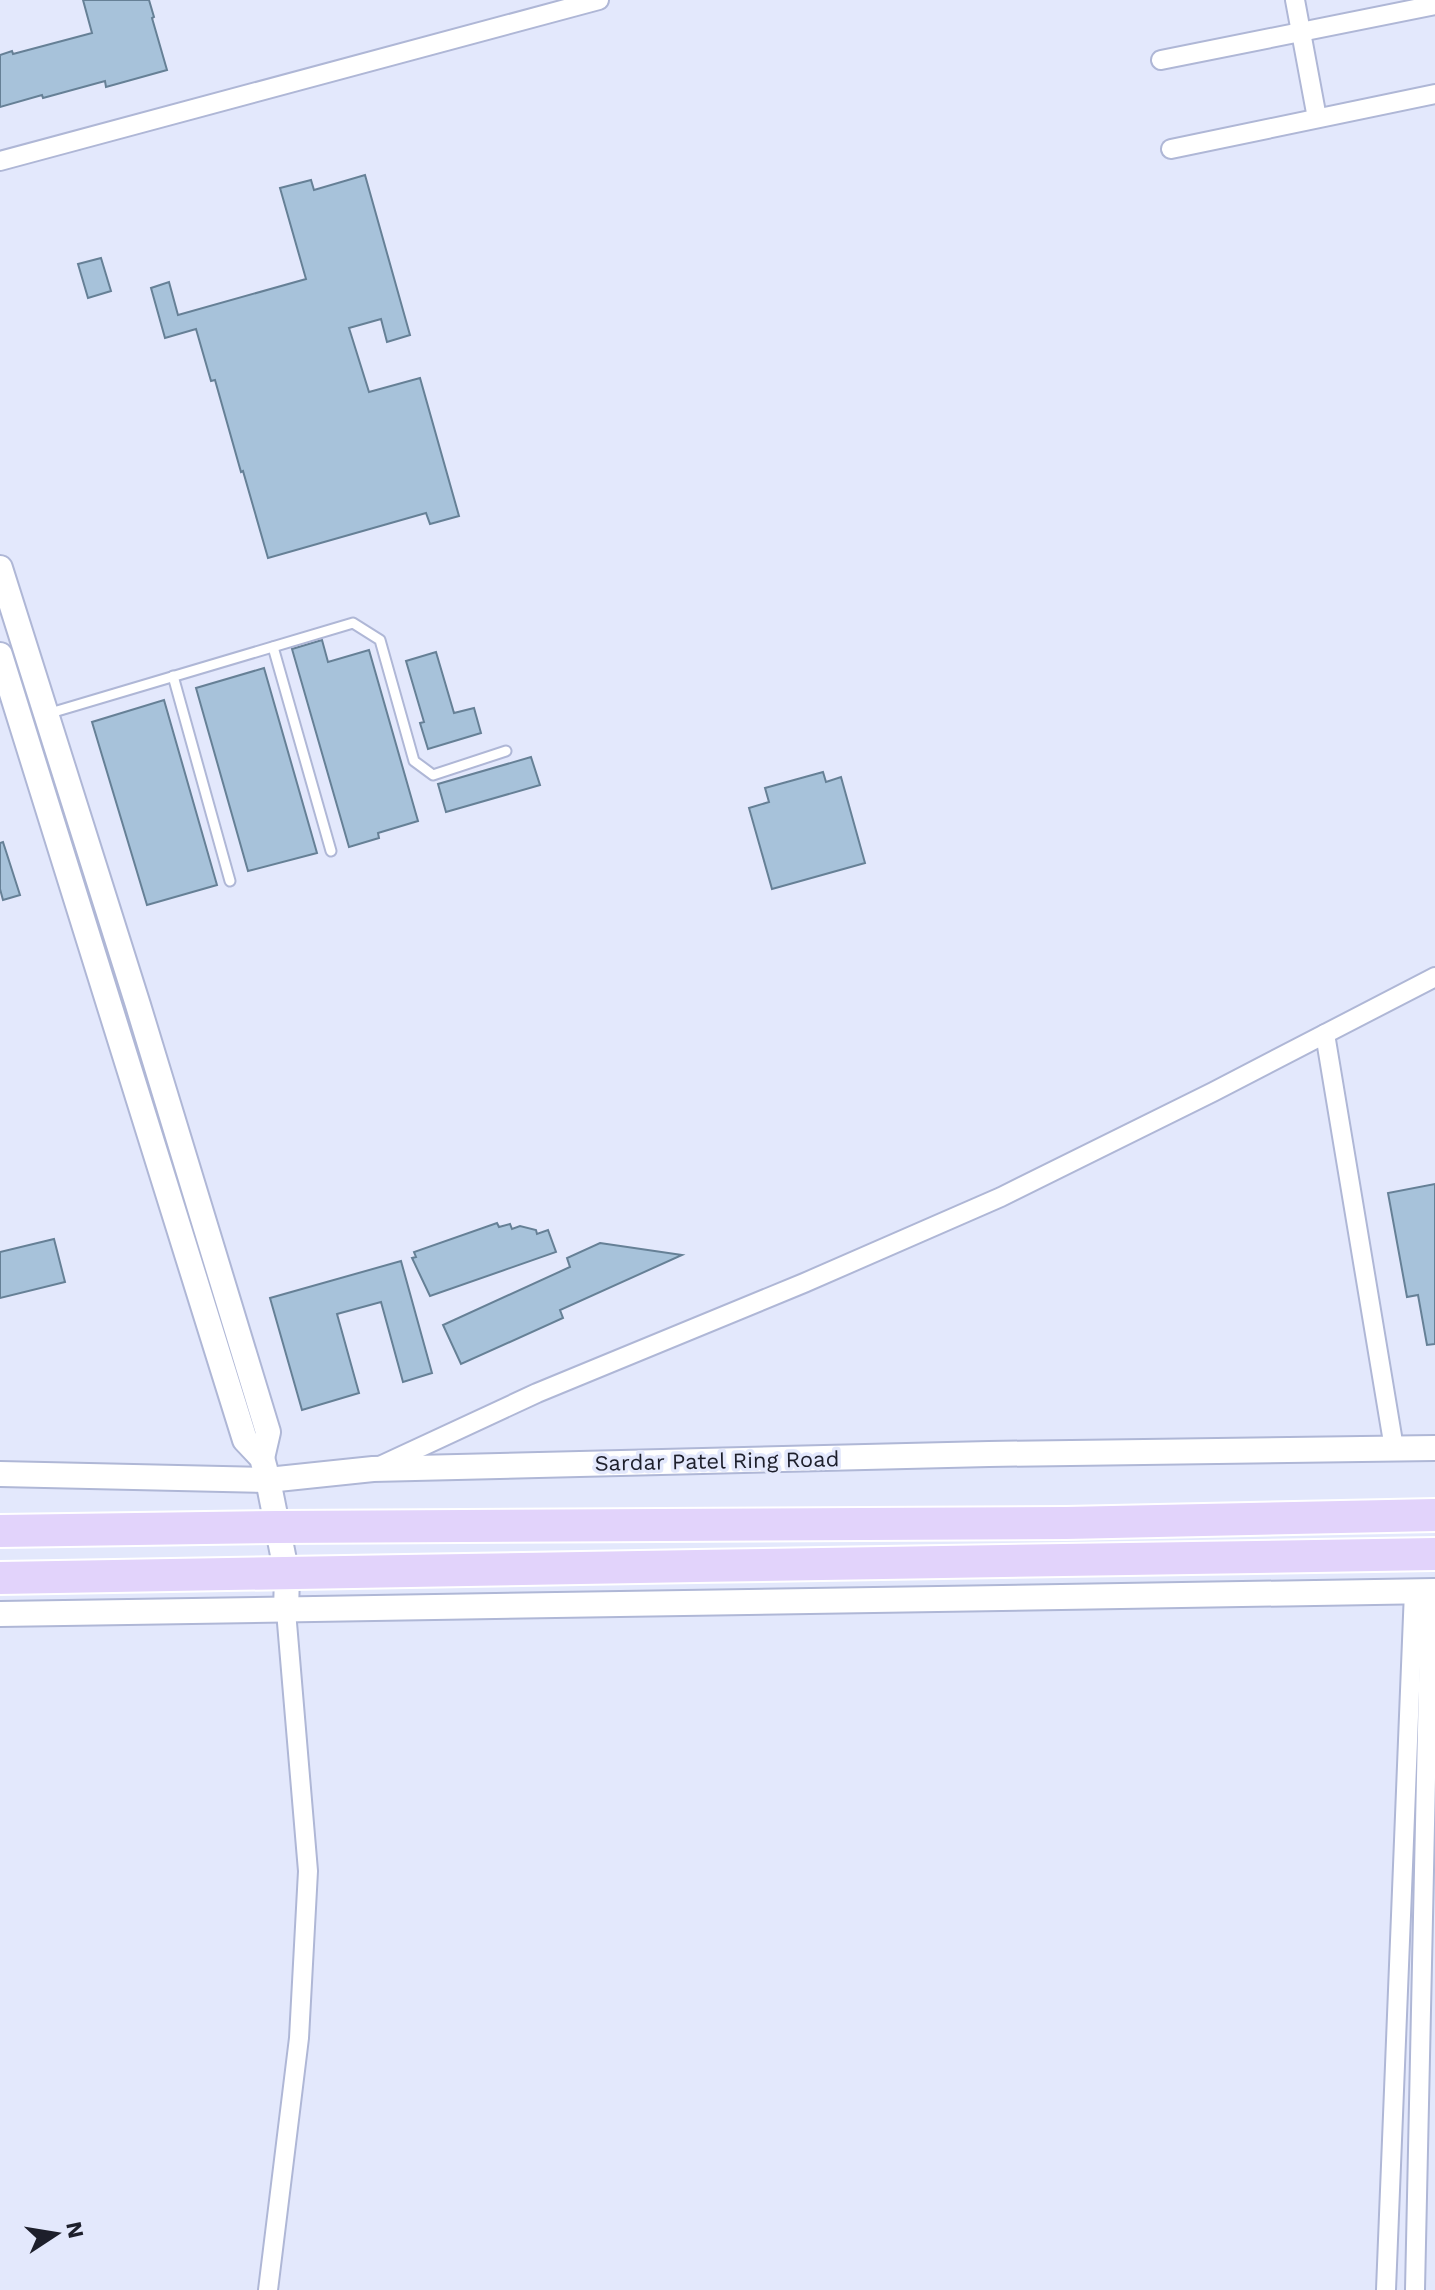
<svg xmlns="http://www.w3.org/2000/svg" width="1435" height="2290" viewBox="0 0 1435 2290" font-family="'Work Sans',sans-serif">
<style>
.building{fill:#a7c2da;stroke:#668096;stroke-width:2}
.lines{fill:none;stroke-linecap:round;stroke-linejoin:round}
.service-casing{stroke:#afb7d6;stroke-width:13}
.minor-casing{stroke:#afb7d6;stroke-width:22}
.tertiary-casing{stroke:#afb7d6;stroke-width:28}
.trunk-casing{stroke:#fff;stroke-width:36}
.service{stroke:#fff;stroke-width:9}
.minor{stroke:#fff;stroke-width:18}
.tertiary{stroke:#fff;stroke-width:24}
.trunk{stroke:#e2d3fb;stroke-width:32}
.labels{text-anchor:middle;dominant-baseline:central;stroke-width:7;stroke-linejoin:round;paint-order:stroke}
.street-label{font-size:22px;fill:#1d1f2b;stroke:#e3e8fc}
</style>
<rect width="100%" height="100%" fill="#e3e8fc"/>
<!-- building -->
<g class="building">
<path d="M83 0H149L154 17 152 18 167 70 106 87 105 81 43 98 42 95 0 107V55L12 51 13 54 92 33Z"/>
<path d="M365 175 410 335 387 342 381 319 349 328 369 392 420 378 459 516 430 524 426 513 268 558 243 471 241 472 215 380 211 381 196 329 165 338 151 288 169 282 178 315 306 279 280 188 311 180 314 190Z"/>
<path d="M101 258 111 291 88 298 78 264Z"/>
<path d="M322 640 328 662 369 650 418 821 378 833 379 838 349 847 292 649Z"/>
<path d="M436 652 454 713 474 708 481 733 428 749 420 723 424 722 406 661Z"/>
<path d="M264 668 317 853 248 871 196 688Z"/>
<path d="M164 700 217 885 147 905 92 722Z"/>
<path d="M531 757 540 785 446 812 438 784Z"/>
<path d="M823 772 826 782 841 777 865 863 772 889 749 808 769 802 765 788Z"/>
<path d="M3 842 20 895 3 900 0 889V843Z"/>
<path d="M1435 1184V1344L1427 1345 1418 1295 1407 1297 1388 1193Z"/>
<path d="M497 1223 499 1227 510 1224 512 1229 520 1226 536 1230 537 1234 548 1230 556 1252 430 1296 412 1258 416 1257 414 1252Z"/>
<path d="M54 1239 65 1282 0 1298V1252Z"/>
<path d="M600 1243 682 1255 560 1310 563 1318 461 1364 443 1325 570 1267 567 1258Z"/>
<path d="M401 1261 432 1373 403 1382 381 1302 337 1314 359 1393 302 1410 270 1298Z"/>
</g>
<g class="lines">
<defs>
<g id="service">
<path d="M273 647 331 851"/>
<path d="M173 676 230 881"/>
<path d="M47 714 353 623 380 640 414 761 433 775 506 751"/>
</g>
<g id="minor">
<path d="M1295 0 1317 118"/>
<path d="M1161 60 1435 5"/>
<path d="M1171 149 1435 94"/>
<path d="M0 161 599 0"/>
<path d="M1325 1034 1394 1448"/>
<path d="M380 1466 537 1393 804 1283 1001 1197 1213 1092 1435 977"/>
<path d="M268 2290 299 2038 308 1871 286 1611"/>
<path d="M1386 2290 1414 1591"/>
<path d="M1415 2290 1430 1591"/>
</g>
<g id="tertiary">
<path d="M0 568 138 1005 268 1432 262 1458"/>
<path d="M0 655 245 1440 262 1458 268 1480 287 1575 286 1611"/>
<path d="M0 1474 268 1480 373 1469 989 1454 1435 1448"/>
<path d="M0 1614 1435 1591"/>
</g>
<g id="trunk">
<path d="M0 1531 277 1527 1066 1523 1435 1515"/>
<path d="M0 1578C478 1572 957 1559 1435 1554"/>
</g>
</defs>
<!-- service casing -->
<use href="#service" class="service-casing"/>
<!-- minor casing -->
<use href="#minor" class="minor-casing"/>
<!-- tertiary casing -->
<use href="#tertiary" class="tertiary-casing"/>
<!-- trunk casing -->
<use href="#trunk" class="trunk-casing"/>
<!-- service -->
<use href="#service" class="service"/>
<!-- minor -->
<use href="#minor" class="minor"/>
<!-- tertiary -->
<use href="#tertiary" class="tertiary"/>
<!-- trunk -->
<use href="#trunk" class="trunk"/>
</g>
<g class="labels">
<!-- street labels -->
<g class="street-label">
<text transform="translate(717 1461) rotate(-1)">Sardar Patel Ring Road</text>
</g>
</g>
<!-- north arrow -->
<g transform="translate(56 2234) rotate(78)" stroke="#e3e8fc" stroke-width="6" paint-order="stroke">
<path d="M0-6L14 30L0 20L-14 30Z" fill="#1d1f2b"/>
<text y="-12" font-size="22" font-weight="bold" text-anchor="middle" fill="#1d1f2b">N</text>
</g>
</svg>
